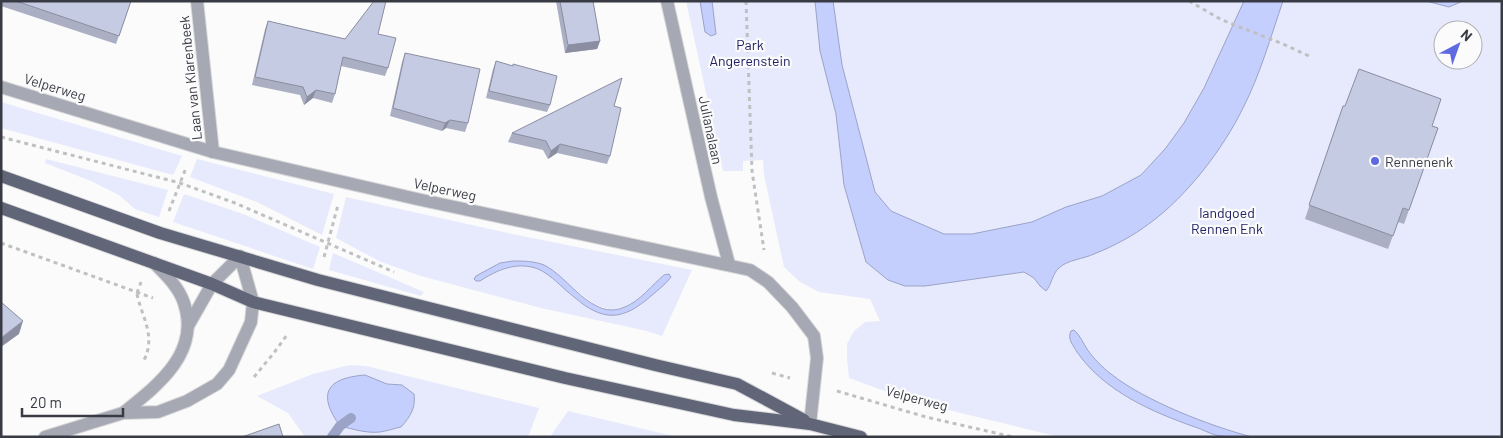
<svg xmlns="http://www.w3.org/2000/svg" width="1503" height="438" viewBox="0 0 1503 438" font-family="Barlow,sans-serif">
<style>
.green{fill:#e6eafc;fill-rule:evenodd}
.water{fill:#c5cffe;stroke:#9ba3c6}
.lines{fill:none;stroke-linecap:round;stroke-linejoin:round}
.stream{stroke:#9ba3c6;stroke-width:10}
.minor-casing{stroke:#d8d8da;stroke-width:14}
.major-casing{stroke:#d8d8da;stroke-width:14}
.path{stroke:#bfc0c2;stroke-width:3;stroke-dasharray:4 4;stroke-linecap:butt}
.minor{stroke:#a6a9b3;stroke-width:12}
.major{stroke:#616578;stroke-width:12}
.wall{fill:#aaafc4}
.shaded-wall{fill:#8b8ea0}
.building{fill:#c6cbe4;stroke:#8b8ea0}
.poi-dot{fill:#5f6ae2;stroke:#fbfbfb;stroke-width:2}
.labels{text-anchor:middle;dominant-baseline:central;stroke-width:4.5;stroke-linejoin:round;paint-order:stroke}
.park-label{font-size:14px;fill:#1f2162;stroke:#fbfbfb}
.street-label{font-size:14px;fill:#383b44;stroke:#fbfbfb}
.poi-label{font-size:14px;fill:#383b44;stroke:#fbfbfb;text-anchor:start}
</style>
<rect width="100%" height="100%" fill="#fbfbfb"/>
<!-- green -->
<g class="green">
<path d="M686 1H1502V437H1060L915 402 849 378 847 359V344L854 331 865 322 880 321 870 299 819 292 800 282 784 267 764 175 763 160 743 161V171H723ZM1443 30H1473V60H1443Z"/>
<path d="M1 102 182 156 173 175 1 128Z"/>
<path d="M46 159 168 190 159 217 135 209 119 195 91 181 45 163Z"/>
<path d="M197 159 334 194 322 235 257 202 190 177Z"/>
<path d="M184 194 243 214 320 247 313 269 173 222Z"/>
<path d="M346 197 512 234 692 270 662 336 647 331 541 308 421 276 381 262 336 238ZM500 263 551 270 595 305 613 310 627 307 671 277 639 307 622 315C610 311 593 310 581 303 571 297 564 287 555 280 529 258 505 266 480 281Z"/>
<path d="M333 253 424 292 421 296 329 270Z"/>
<path d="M350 365 366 366 539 408 528 437H305L288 413 257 396 313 374ZM365 375 387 385H402L414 394C415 408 410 416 401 427L391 428 385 431Z"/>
<path d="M568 411 677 437H550Z"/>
</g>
<!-- water -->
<g class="water">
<path d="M700 1H712L716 34 711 36 705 32Z"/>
<path d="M815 1H833L842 65 875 192 891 211 944 234H972L1032 222 1066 207 1102 196 1141 175 1165 149 1184 123 1204 88 1244 1H1283C1271 36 1260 75 1243 108 1223 149 1187 196 1150 223 1133 236 1114 246 1094 254 1083 259 1067 260 1059 268 1052 274 1052 284 1046 291L1040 286 1034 278 1024 272 925 286H905L888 280 866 262 844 185 836 114 820 51Z"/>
<path d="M1426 1H1463L1449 7Z"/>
<path d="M513 261C523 261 534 261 544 265 569 277 593 322 625 307 640 301 652 285 664 275L669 274 671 277C666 284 658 290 651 296 623 321 603 322 574 297 562 288 552 275 538 269 517 261 497 270 480 281H476L474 279 476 276 500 263Z"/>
<path d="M1074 330C1080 335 1083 343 1087 349 1093 358 1103 368 1111 374 1145 401 1210 426 1252 437 1242 437 1230 438 1221 436 1212 435 1204 430 1195 427 1152 412 1104 391 1077 352 1073 345 1067 339 1071 331Z"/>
<path d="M365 375 387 384 402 385 414 394C416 408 410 417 401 427 395 428 391 430 385 431 371 435 353 429 340 426 317 394 326 378 365 375Z"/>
</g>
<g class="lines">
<!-- stream -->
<path class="stream" d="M332 437 340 426 351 418"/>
<defs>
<g id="minor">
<path d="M197 1 213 152"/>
<path d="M667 1 711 197 729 264"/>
<path d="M1 87 213 152 417 199 750 270 768 282 792 307 814 336 817 358 810 424"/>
<path d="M123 413C157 386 201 353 184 303 179 287 165 274 154 263"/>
<path d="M45 437 123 413 158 412 187 401 217 384 229 370 251 322 253 302 240 256 212 284 188 326"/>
</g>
<g id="major">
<path d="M1 176 160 233 318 280 655 365 737 384 804 420"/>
<path d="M1 208 212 284 253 302 565 378 734 415 810 424 861 437"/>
</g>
</defs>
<!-- minor casing -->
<use href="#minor" class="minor-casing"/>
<!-- major casing -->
<use href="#major" class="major-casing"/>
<!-- path -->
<g class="path">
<path d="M746 1 752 171 764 250"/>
<path d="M1189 1 1222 20 1283 44 1309 56"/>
<path d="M1 137 180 183 235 203 394 272"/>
<path d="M169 211 186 168"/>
<path d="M1 243 153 298"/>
<path d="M324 257 338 205"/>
<path d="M137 293 141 282"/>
<path d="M137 294C142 318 157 337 143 362"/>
<path d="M772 373 790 378"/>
<path d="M254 377 273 354 287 335"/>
<path d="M837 391 926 417 1013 437"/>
</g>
<!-- minor -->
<use href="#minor" class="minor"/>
<!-- major -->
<use href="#major" class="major"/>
</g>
<!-- wall -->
<g class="wall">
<path d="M1 1H131L116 44 1 6Z"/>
<path d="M556 1H593L600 41 597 49 565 53Z"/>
<path d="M268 21 345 39 378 34 388 68 385 76 341 66 335 94 332 103 313 98 304 105 300 95 252 85 265 29Z"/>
<path d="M405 53 468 123 465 132 446 128 442 131 390 116 402 62Z"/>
<path d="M496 61 550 105 547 112 486 98 493 69Z"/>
<path d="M614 106 610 156 607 164 557 153 548 159 543 150 508 142 512 133Z"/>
<path d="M1338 119 1432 126 1438 128 1404 224 1398 222 1388 249 1305 219Z"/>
</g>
<!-- shaded-wall -->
<g class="shaded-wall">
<path d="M600 41 597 49 565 53 568 45Z"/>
<path d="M316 90 313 98 304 105 307 97Z"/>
<path d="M450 120 446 128 442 131 445 123Z"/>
<path d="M560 144 557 153 548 159 551 151Z"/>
<path d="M23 321 19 334 1 347V338Z"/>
</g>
<!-- building -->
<g class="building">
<path d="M16 1H131L119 36Z"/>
<path d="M374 1H386L378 34 396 38 388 68 343 57 335 94 316 90 307 97 303 87 255 77 268 21 345 39Z"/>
<path d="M560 1H593L600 41 568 45Z"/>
<path d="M405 53 480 69 468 123 450 120 445 123 393 108Z"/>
<path d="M496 61 513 66V64L557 76 550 105 489 91Z"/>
<path d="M1359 69 1441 99 1432 126 1438 128 1409 210 1403 208 1393 236 1309 205 1343 106H1345Z"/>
<path d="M622 78 614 106 621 108 610 156 560 144 551 151 546 141 512 133Z"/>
<path d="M1 302 23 321 1 338Z"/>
<path d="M279 424 283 437H242Z"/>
</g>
<!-- markers -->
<circle class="poi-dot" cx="1375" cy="161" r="5"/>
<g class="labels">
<!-- park labels -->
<g class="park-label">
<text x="750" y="44">Park<tspan x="750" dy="16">Angerenstein</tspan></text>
<text x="1227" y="212">landgoed<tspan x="1227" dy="16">Rennen Enk</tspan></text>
</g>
<!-- street labels -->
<g class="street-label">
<text transform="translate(190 78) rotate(-96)">Laan van Klarenbeek</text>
<text transform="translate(55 87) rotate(17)">Velperweg</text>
<text transform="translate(711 130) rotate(78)">Julianalaan</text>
<text transform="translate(445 189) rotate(12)">Velperweg</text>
<text transform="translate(917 398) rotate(15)">Velperweg</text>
</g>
<!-- poi labels -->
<g class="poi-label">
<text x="1385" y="161">Rennenenk</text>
</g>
</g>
<!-- border -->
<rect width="1503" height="438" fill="none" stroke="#383b44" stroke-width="5"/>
<!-- north arrow -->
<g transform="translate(1458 45) rotate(41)"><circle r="24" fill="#fbfbfb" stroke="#adaeb2"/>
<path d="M0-4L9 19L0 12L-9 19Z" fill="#5f6ae2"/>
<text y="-8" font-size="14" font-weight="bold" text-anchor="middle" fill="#383b44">N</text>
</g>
<!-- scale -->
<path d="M22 408v8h101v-8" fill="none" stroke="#383b44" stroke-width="2.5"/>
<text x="30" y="408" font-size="15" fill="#383b44" stroke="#fbfbfb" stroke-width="4" paint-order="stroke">20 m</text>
</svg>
